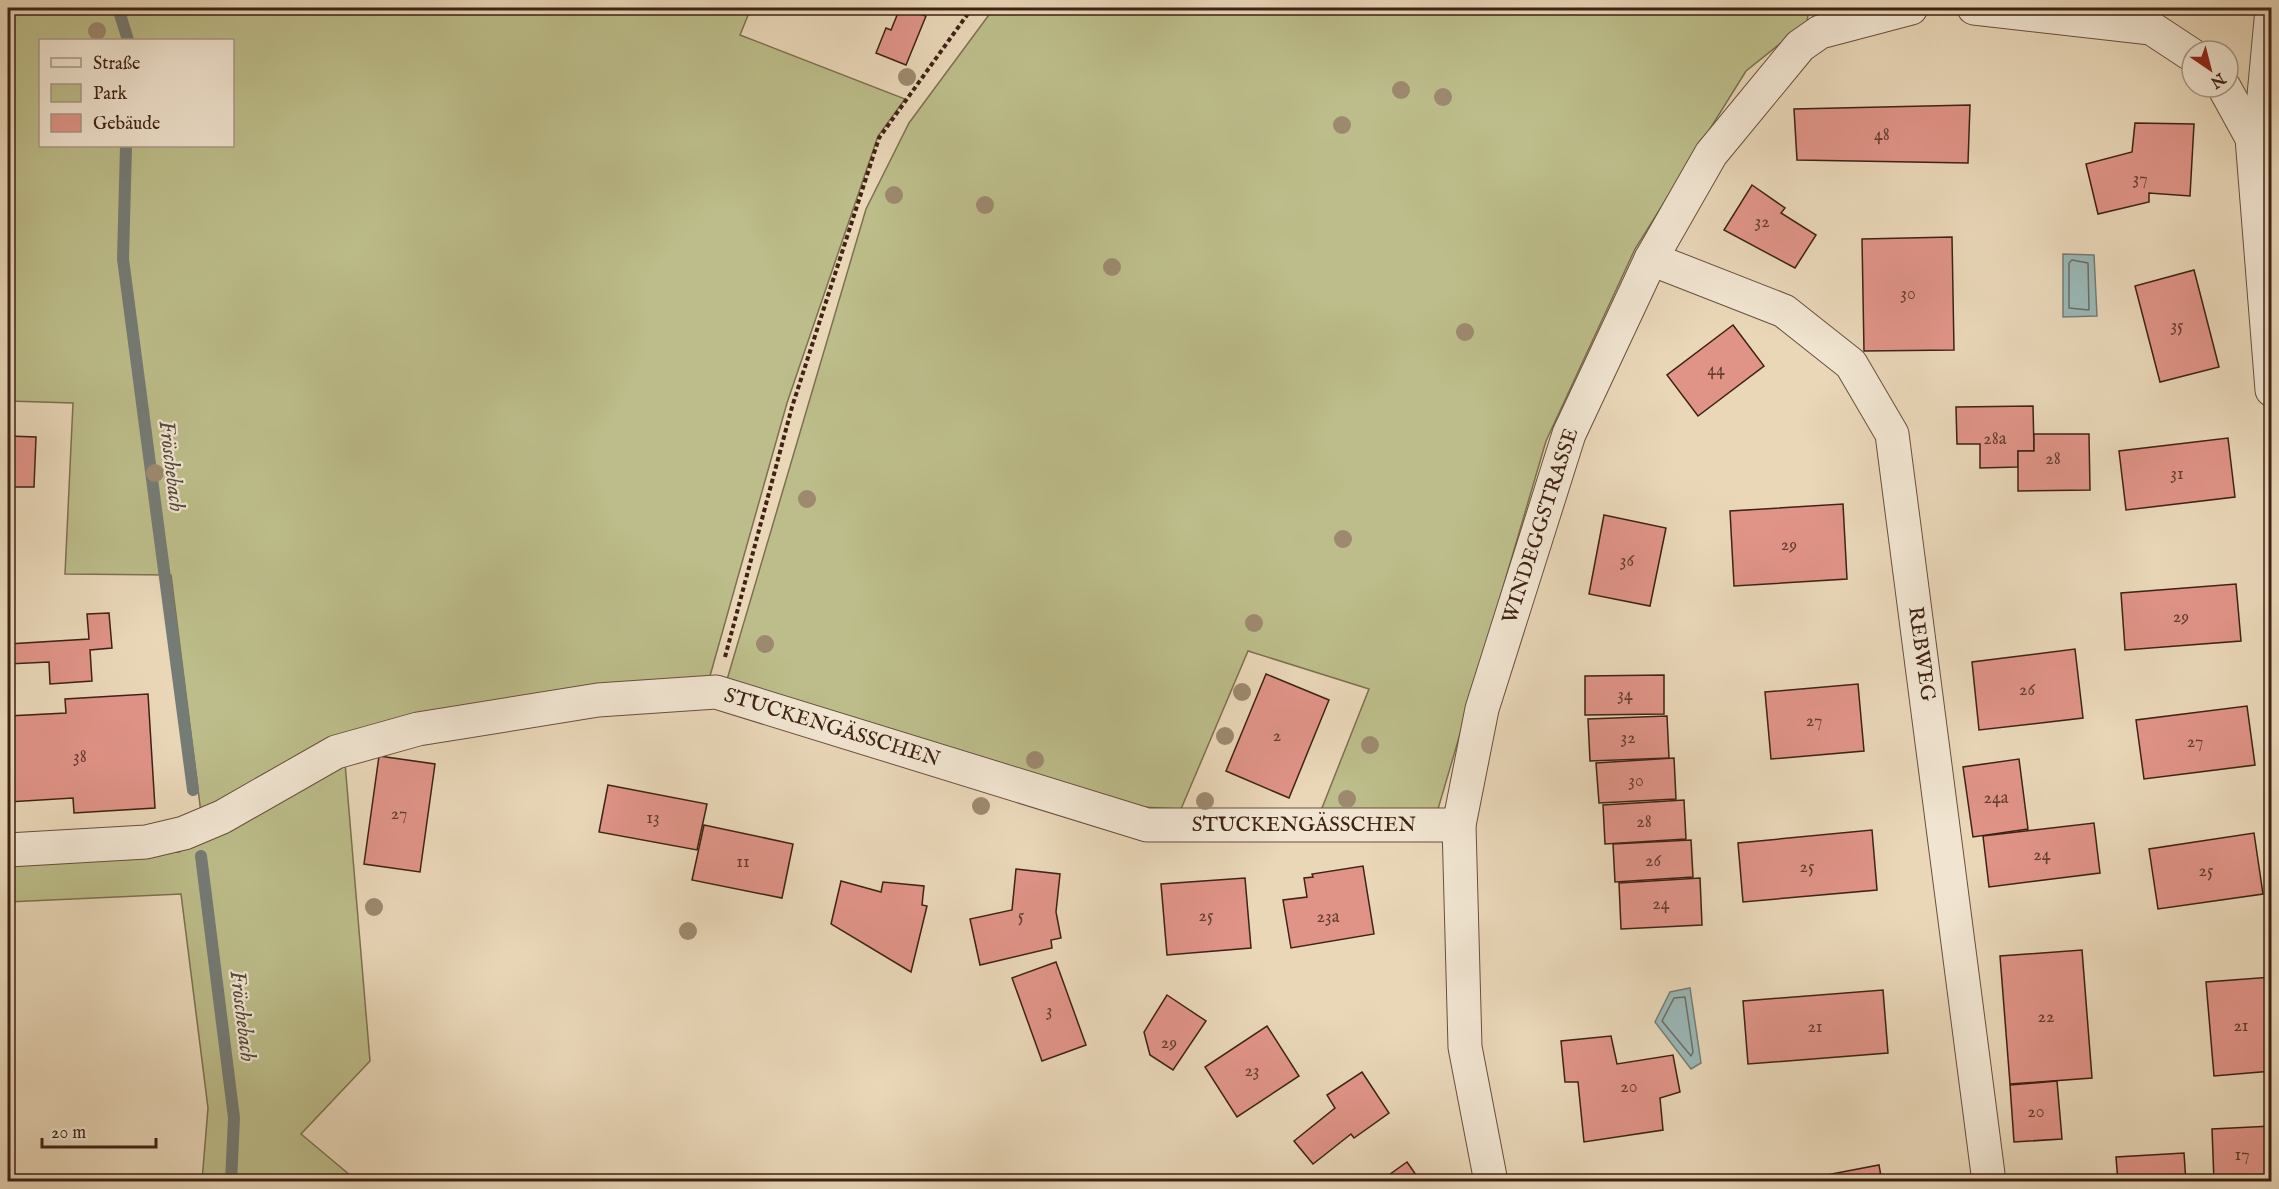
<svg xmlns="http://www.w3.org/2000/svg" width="2279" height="1189" viewBox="0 0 2279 1189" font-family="'IM FELL English',serif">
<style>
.green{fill:#bcbd8a;stroke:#7d704f;stroke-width:1.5;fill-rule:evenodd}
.water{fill:#9ab8b7;stroke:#757c76;stroke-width:1.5}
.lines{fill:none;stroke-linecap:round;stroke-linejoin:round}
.shore{stroke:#6c6d66;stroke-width:1.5}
.stream{stroke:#757c76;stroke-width:12}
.building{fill:#e09488;stroke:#3e2214;stroke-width:1.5}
.street-casing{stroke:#694f3d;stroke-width:35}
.path{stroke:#3e2214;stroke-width:4;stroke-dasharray:4.5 3;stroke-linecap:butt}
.street{stroke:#f1e5d1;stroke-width:33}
.tree{fill:#9d896e}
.labels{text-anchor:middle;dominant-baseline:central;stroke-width:4.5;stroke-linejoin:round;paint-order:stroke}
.number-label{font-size:18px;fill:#663e31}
.street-label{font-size:21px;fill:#3e2214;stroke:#f1e5d1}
.water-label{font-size:22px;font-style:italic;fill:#55483d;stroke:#f1e5d1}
</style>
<rect width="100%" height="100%" fill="#e9d7b8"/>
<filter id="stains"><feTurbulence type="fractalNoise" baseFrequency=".00333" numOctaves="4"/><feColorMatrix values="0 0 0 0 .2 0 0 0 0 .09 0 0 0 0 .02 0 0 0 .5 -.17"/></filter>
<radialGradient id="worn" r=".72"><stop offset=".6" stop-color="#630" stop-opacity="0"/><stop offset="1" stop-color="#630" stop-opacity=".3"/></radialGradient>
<!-- green -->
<g class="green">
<path d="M8 8H751L740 35 905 99 878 136 787 403 708 683 433 714 201 813 171 575 65 574 73 403 8 401ZM40 40H232V146H40Z"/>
<path d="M994 8H1809L1807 22 1746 71 1635 249 1546 441 1438 809 1320 813 1369 689 1248 651 1181 809 1142 807 726 683 866 209 909 123Z"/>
<path d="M345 763 370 1061 301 1134 357 1181H202L208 1108 181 894 8 902V862L179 852Z"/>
</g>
<!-- water -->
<g class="water">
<path d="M2063 254 2094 255 2097 316 2063 317Z"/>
<path d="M1690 988 1701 1063 1691 1069 1655 1022 1670 992Z"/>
</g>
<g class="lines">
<!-- shore -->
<g class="shore">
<path d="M2072 260 2088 263 2089 310 2069 308V263Z"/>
<path d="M1685 997 1693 1052 1691 1056 1662 1021 1674 998Z"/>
</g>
<!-- stream -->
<g class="stream">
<path d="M118 8 128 40"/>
<path d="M126 146 123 259 193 790"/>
<path d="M201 856 234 1118 231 1182"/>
</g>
</g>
<!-- building -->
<g class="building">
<path d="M900 8 926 16 906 65 876 53 886 28 891 30Z"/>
<path d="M1970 105 1968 163 1797 160 1794 109Z"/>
<path d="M2135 123 2194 124 2190 196 2149 193V202L2098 214 2086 164 2132 152Z"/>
<path d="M1752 185 1785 208 1781 213 1816 235 1795 268 1724 230Z"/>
<path d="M1952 237 1954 350 1864 351 1862 239Z"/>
<path d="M2194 270 2219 367 2160 382 2135 286Z"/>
<path d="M1733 325 1764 366 1698 416 1667 375Z"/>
<path d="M2033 406 2034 451H2018V467L1980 468V444H1957L1956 407Z"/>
<path d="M2034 434H2089L2090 490 2018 491V451H2034Z"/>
<path d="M8 436 36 437 34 487H8Z"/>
<path d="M2228 438 2235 497 2126 510 2119 451Z"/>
<path d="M1843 504 1847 579 1734 586 1730 511Z"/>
<path d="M1604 515 1666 528 1650 606 1589 594Z"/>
<path d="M2236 584 2241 641 2125 650 2121 593Z"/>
<path d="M109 613 112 648 90 650 92 681 50 684 49 662 8 664V644L89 639 87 614Z"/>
<path d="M2075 649 2083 718 1979 730 1972 662Z"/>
<path d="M1266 674 1329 700 1289 798 1226 771Z"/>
<path d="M1664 675V714L1585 715V676Z"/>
<path d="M1858 684 1864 751 1771 759 1765 692Z"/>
<path d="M148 694 155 808 74 813 73 798 8 802V716L66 713 65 699Z"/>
<path d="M2247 706 2255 765 2144 779 2136 720Z"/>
<path d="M1667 716 1669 758 1590 761 1588 719Z"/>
<path d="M379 756 435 764 420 872 364 864Z"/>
<path d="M1674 758 1676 799 1599 803 1596 763Z"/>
<path d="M2019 759 2028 829 1973 837 1963 767Z"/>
<path d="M608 785 707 804 697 850 599 832Z"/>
<path d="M1684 800 1686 839 1605 844 1603 805Z"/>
<path d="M2094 823 2100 873 1989 887 1983 836Z"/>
<path d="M704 825 793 844 782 898 692 880Z"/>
<path d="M1872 830 1877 890 1743 902 1738 843Z"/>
<path d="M2254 833 2263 894 2158 909 2149 849Z"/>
<path d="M1691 840 1693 877 1615 882 1613 844Z"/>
<path d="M1363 866 1374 934 1291 948 1283 900 1307 897 1304 878 1313 877 1312 874Z"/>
<path d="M1016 869 1060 874 1056 912 1061 938 1051 940 1052 948 980 965 970 919 1012 910Z"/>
<path d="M1245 878 1251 948 1167 955 1161 884Z"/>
<path d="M1700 878 1702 925 1621 929 1619 883Z"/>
<path d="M841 881 881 892 883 882 924 886 922 905 927 906 911 972 831 924Z"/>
<path d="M2082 950 2092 1078 2010 1084 2000 956Z"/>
<path d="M1056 962 1086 1045 1042 1061 1012 978Z"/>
<path d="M2272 977V1071L2214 1076 2206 982Z"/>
<path d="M1883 990 1888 1053 1748 1064 1743 1001Z"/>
<path d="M1167 995 1206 1021 1173 1070 1150 1055 1144 1032Z"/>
<path d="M1267 1026 1299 1076 1237 1117 1205 1067Z"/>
<path d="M1611 1036 1617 1064 1673 1055 1680 1092 1660 1098 1663 1130 1584 1142 1578 1082H1565L1561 1041Z"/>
<path d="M1362 1072 1389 1113 1354 1138 1351 1134 1313 1164 1294 1141 1335 1108 1327 1095Z"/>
<path d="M2057 1081 2062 1139 2014 1142 2010 1085Z"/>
<path d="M2272 1126V1182H2214L2212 1129Z"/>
<path d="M2184 1153 2186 1182H2118L2116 1157Z"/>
<path d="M1407 1162 1421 1182H1379Z"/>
<path d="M1879 1165 1882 1182H1800V1180Z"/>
</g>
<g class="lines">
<defs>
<g id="street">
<path d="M1974 8 2151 28 2192 55"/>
<path d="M2224 87 2252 138 2272 390"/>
<path d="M2252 138 2263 106 2272 9"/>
<path d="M1651 259 1784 311 1851 364 1892 434 1989 1182"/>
<path d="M8 850 146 842 184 833 222 817 336 752 418 729 598 700 716 692 1147 825H1459"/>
<path d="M1491 1182 1465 1047 1459 825 1482 709 1569 434 1651 259 1711 154 1800 46 1820 32 1911 8"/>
</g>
</defs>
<!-- street casing -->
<use href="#street" class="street-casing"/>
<!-- path -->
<path class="path" d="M725 657 792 407 879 138 972 8"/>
<!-- street -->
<use href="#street" class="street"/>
</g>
<!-- trees -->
<g class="tree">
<circle cx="97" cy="31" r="9"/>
<circle cx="907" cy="77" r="9"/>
<circle cx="1401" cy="90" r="9"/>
<circle cx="1443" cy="97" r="9"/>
<circle cx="1342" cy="125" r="9"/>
<circle cx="894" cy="195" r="9"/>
<circle cx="985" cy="205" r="9"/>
<circle cx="1112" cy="267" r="9"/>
<circle cx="1465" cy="332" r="9"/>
<circle cx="155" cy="473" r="9"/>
<circle cx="807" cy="499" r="9"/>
<circle cx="1343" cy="539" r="9"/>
<circle cx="1254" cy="623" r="9"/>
<circle cx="765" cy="644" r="9"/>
<circle cx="1242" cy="692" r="9"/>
<circle cx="1225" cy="736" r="9"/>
<circle cx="1370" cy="745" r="9"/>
<circle cx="1035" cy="760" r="9"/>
<circle cx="1347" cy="799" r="9"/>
<circle cx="1205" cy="801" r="9"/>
<circle cx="981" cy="806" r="9"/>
<circle cx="374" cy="907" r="9"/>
<circle cx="688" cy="931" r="9"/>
</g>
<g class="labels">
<!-- number labels -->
<g class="number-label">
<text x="1882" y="135">48</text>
<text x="2140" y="179">37</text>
<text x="1762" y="222">32</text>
<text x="1908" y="294">30</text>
<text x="2177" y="326">35</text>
<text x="1716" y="370">44</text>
<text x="1995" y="439">28a</text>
<text x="2053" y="459">28</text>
<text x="2177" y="474">31</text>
<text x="1789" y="545">29</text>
<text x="1627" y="561">36</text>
<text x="2181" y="617">29</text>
<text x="2027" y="690">26</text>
<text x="1625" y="695">34</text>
<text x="1814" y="721">27</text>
<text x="1277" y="736">2</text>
<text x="1628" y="738">32</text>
<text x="2195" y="742">27</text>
<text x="80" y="757">38</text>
<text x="1636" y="781">30</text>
<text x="1996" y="798">24a</text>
<text x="399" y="814">27</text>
<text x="653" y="818">13</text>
<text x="1644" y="822">28</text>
<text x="2042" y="855">24</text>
<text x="1653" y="861">26</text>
<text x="743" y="862">11</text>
<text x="1807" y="867">25</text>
<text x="2206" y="871">25</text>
<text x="1661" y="904">24</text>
<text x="1021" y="916">5</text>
<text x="1206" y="916">25</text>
<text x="1328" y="917">23a</text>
<text x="1049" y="1011">3</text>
<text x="2046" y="1017">22</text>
<text x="2241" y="1026">21</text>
<text x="1815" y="1027">21</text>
<text x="1169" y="1043">29</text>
<text x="1252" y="1071">23</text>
<text x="1629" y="1087">20</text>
<text x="2036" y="1112">20</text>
<text x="2242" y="1155">17</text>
</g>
<!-- street labels -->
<g class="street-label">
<text transform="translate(1541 526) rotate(-72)">WINDEGGSTRASSE</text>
<text transform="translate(1921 654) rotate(82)">REBWEG</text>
<text transform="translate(832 728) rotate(17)">STUCKENGÄSSCHEN</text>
<text x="1304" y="825">STUCKENGÄSSCHEN</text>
</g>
<!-- water labels -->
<g class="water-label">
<text transform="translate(171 466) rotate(83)">Fröschebach</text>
<text transform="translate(242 1016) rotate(83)">Fröschebach</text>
</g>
</g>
<!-- margin -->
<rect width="2279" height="1189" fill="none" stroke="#e9d7b8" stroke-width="30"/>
<rect x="9" y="9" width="2261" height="1171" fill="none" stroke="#3e2214" stroke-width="3"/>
<rect x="15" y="15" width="2249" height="1159" fill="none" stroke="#3e2214" stroke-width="1.5"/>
<!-- legend -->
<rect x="39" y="39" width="195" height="108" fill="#f1e5d1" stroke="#a99785" stroke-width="1.5"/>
<rect x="51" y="58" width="30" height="9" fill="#f1e5d1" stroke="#a99785" stroke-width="1.5"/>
<text x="93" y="69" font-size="18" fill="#3e2214">Straße</text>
<rect x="51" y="84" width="30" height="18" fill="#bcbd8a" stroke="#a99785" stroke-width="1.5"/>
<text x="93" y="99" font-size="18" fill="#3e2214">Park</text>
<rect x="51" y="114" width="30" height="18" fill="#e09488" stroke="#a99785" stroke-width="1.5"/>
<text x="93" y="129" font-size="18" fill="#3e2214">Gebäude</text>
<!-- north arrow -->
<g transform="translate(2210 69) rotate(145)"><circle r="28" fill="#f1e5d1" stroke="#a99785" stroke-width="1.5"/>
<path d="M0-4.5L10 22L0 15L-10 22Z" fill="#8f2418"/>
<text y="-9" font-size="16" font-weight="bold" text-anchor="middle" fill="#3e2214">N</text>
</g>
<!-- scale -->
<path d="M42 1138v9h114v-9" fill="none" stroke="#3e2214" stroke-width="3"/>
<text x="51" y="1138" font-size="18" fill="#3e2214" stroke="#f1e5d1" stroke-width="4.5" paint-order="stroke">20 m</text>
<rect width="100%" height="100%" filter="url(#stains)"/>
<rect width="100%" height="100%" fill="url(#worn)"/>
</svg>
